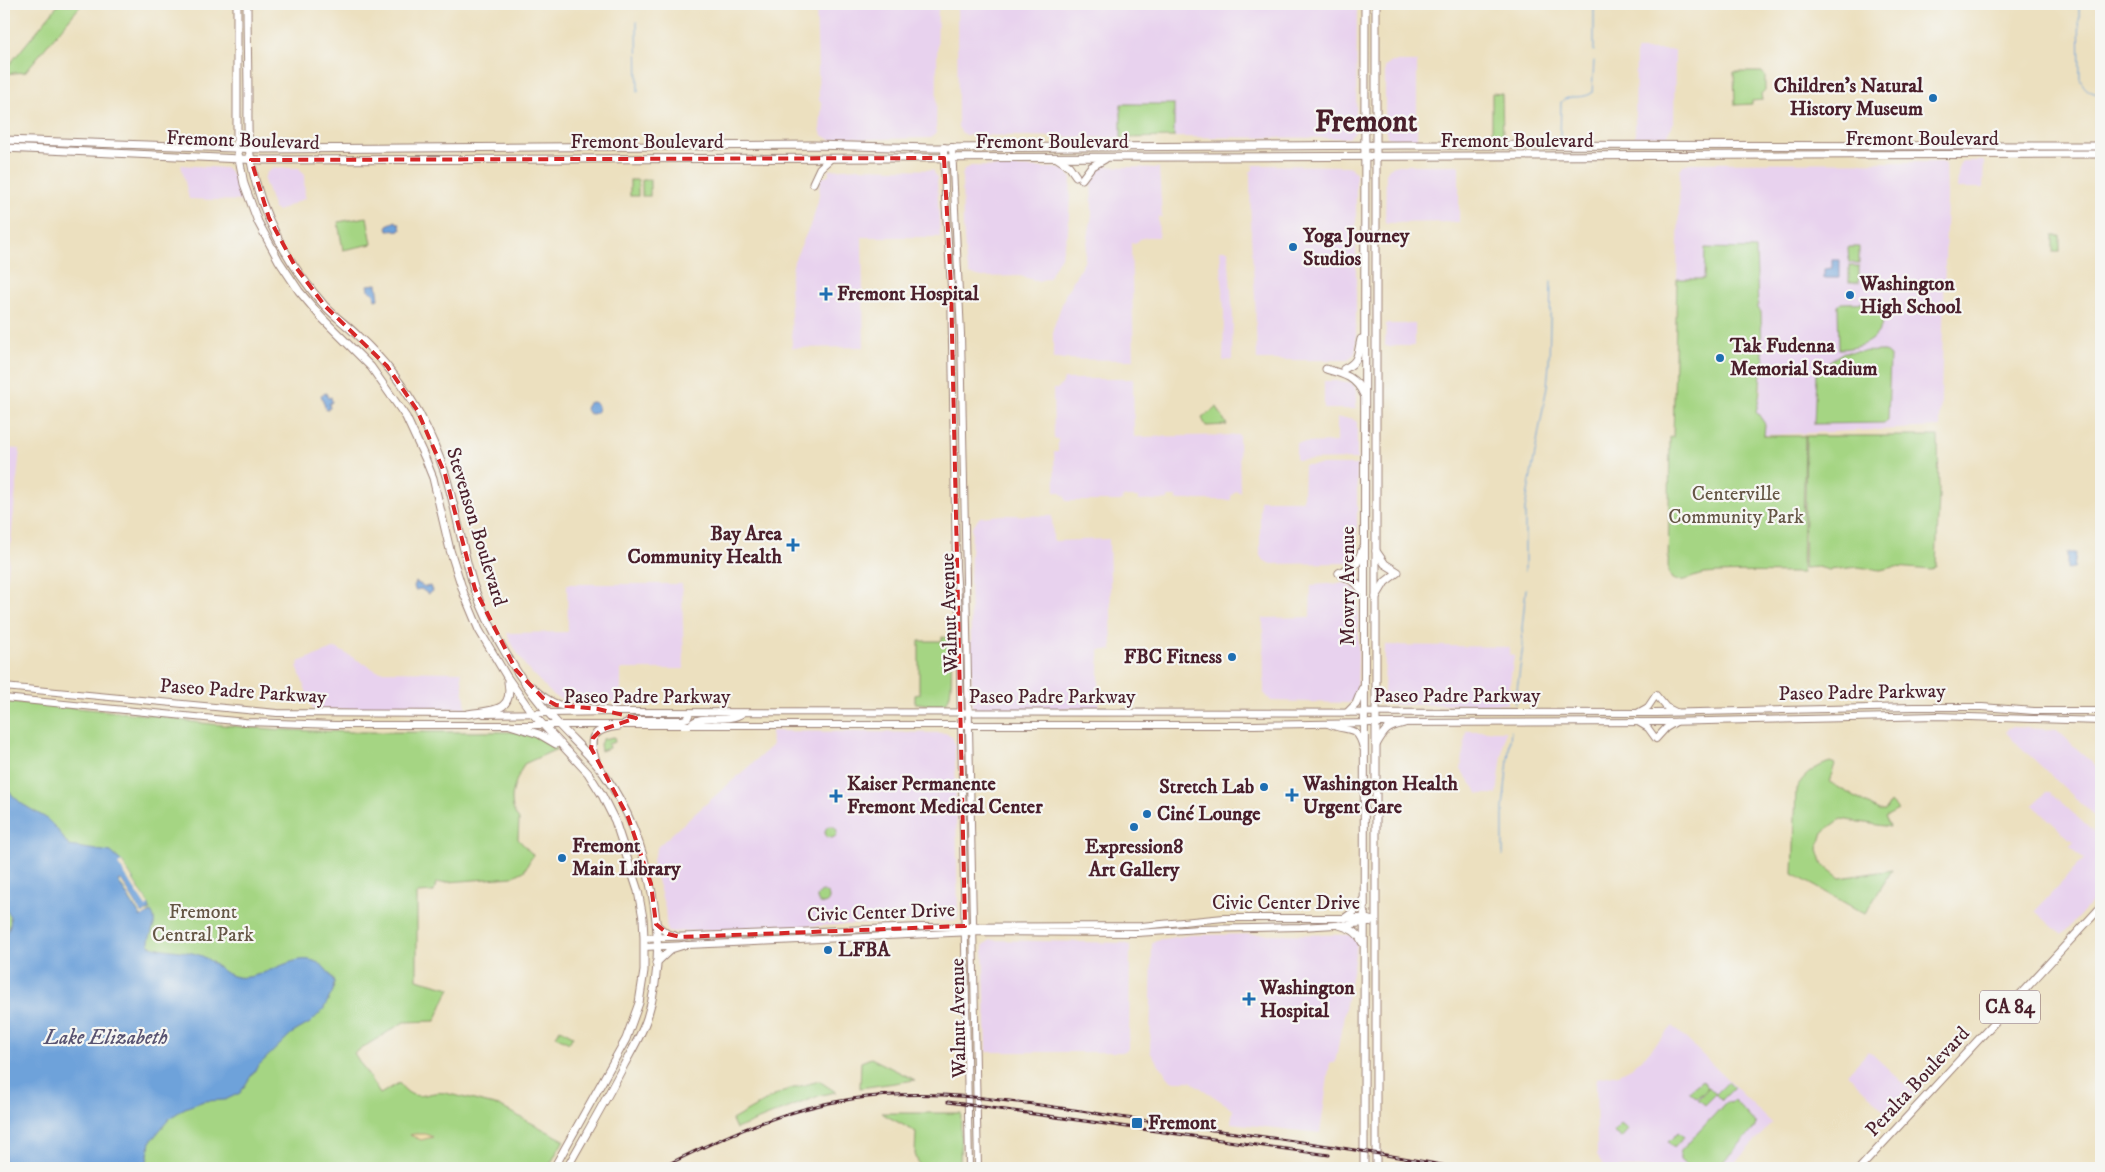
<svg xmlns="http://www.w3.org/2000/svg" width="2105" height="1172" viewBox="0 0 2105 1172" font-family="'IM FELL DW Pica',serif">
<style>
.built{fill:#e8d2ee}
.green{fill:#a5d583;stroke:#787a57}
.sand{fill:#eeda9e;stroke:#9c7c64}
.water{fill:#6ea2da;stroke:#5c6082}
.pier{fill:#ece0bf}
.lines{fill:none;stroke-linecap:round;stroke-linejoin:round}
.stream{stroke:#6ea2da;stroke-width:1}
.secondary-casing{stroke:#9b8075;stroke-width:8}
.primary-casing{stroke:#9b8075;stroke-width:9}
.secondary{stroke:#fff;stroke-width:6}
.primary{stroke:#fff;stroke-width:7}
.rail-casing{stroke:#4a1f2b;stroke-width:3}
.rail{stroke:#f6f6f2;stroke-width:1;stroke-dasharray:4;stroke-linecap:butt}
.marked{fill:none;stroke:#d62828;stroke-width:4;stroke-dasharray:10 6;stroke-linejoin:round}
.poi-dot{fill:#1f6fb2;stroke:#f6f6f2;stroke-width:2}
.labels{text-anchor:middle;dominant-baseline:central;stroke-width:4.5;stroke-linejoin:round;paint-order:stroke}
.shield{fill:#f6f6f2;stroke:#7e6067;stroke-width:1}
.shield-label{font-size:19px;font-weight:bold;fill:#4a1f2b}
.poi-label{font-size:20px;font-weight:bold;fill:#4a1f2b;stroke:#f6f6f2;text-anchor:start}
.street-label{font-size:20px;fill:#4a1f2b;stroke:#f6f6f2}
.park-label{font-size:20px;fill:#655645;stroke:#f6f6f2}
.water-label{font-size:21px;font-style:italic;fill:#585371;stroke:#f6f6f2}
.town-label{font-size:30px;font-weight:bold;fill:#4a1f2b;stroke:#f6f6f2}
</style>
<rect width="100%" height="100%" fill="#f6f6f2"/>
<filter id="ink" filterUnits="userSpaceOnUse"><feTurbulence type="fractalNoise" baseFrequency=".02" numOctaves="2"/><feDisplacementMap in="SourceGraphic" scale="10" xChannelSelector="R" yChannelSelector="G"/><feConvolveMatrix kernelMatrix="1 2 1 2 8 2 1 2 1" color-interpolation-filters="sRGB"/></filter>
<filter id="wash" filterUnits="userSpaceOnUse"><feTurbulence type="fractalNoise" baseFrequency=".0096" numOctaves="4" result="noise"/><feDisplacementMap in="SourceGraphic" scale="20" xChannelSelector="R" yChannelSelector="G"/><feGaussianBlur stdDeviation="1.12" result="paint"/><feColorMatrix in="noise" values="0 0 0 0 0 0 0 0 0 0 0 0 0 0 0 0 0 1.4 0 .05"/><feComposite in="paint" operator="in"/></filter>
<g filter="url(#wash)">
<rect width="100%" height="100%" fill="#ece0bf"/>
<!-- built -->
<g class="built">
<path d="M938 4 936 133 931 138 863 139 855 137 831 140 822 135 820 129 822 103 819 100 816 6Z"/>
<path d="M957 4H1357L1356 131 1348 138 1174 137V104H1121V138L966 135 961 132 958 127Z"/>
<path d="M1636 50H1675L1674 121 1667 136 1635 137Z"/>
<path d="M1392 62H1417V140L1394 139 1387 137 1385 129V67Z"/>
<path d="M1962 161H1984L1983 188H1957L1959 165Z"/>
<path d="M1942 162 1946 164 1947 197 1940 427 1764 435 1765 424 1756 411 1761 392 1762 353 1761 312 1758 308 1756 282 1677 279 1680 170 1683 165 1689 163Z"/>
<path d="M181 165 225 168 234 176 242 201 189 199Z"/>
<path d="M1253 165 1346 166 1351 167 1356 173V345L1355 353 1348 360H1257L1255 298 1251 237 1250 172 1253 170Z"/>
<path d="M1397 165H1459V222L1385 223 1386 174 1389 168Z"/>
<path d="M971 166 1055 168 1066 170 1068 172 1071 179 1068 233 1061 256 1049 278 1038 281 1020 276 982 277 970 274 966 263 963 226 962 176 964 170Z"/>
<path d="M1101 166 1159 168 1162 217H1158L1159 237H1147L1140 239 1135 244 1131 243 1134 360 1053 359V329L1066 293 1084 262 1092 214 1091 180 1093 173Z"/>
<path d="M273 168H299L304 174 305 198 278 211 274 209 264 180 266 173Z"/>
<path d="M859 168 933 170 937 178 940 237H862L864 347 792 348 790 280 794 261 813 219 818 201 821 177H826L829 174V170Z"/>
<path d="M1220 250H1228L1233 316 1232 360 1223 361 1224 311Z"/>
<path d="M1386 324H1415V346H1385Z"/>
<path d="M1064 379H1133L1134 437 1239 435 1240 492 1236 491 1231 496V500H1177V497H1168V500L1138 501V497H1123L1122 501H1066L1065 497 1059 492H1055L1054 452H1058V439H1054L1053 389H1057L1063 383Z"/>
<path d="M1324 381H1341L1352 383 1357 391 1356 407 1354 409H1324Z"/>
<path d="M1337 418H1351L1357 422V459L1296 460V443L1337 442Z"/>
<path d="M4 448 20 449 4 612Z"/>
<path d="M1304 465H1357V551L1355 557 1348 563 1272 564 1265 561 1260 556V500H1303Z"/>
<path d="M1002 515 1052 516 1053 539 1055 541 1109 539 1112 650H1099V703L1097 708 977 710 972 706 970 579 972 527 980 517Z"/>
<path d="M1345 583 1356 589 1358 601V660L1357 692 1354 699 1349 703 1271 701 1264 693 1263 618 1310 617 1311 585Z"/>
<path d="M567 584H682L684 669H621V702L571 701 560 699 552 694 526 667 512 644 507 633 568 632Z"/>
<path d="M1385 645 1510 647 1509 655 1514 656 1507 704 1396 705 1389 703 1384 697Z"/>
<path d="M336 648 377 671 461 672 466 708 313 710 297 666 299 665 298 662Z"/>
<path d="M2012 727 2057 730 2101 771V822L2012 739 2006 732 2008 728Z"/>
<path d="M771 731 945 733 952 736 955 744 958 917 956 920 667 932 665 908 652 862 658 846 772 746Z"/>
<path d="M1466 731H1505L1497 794H1479L1461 770Z"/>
<path d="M2046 792H2050L2101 839V892L2062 935 2035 911 2084 859 2070 846 2073 842 2033 805Z"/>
<path d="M1272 934 1350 935 1356 940 1357 945 1335 1063H1330L1320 1133 1231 1123 1233 1109 1190 1081H1171L1150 1052 1152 944 1156 940 1191 935Z"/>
<path d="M990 940 1126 943 1130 946 1129 1047 1127 1050 1122 1052H987L983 946Z"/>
<path d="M1673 1026 1772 1123 1730 1168H1604L1597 1155 1596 1078 1619 1074 1631 1068 1644 1057Z"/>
<path d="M1869 1051 1915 1094 1893 1118 1847 1074Z"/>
</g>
<!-- green -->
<g class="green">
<path d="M59 4H82L25 72 4 74V71Z"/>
<path d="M1734 72H1762L1765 76V90L1761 94 1762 100 1752 101V104L1735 105Z"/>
<path d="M1492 93 1502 94 1503 138H1492Z"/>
<path d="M1121 104H1174V137L1121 138Z"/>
<rect x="630" y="180" width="8" height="16"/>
<rect x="642" y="180" width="8" height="16"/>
<path d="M367 217 372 244 343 250 338 222Z"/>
<rect x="2053" y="236" width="7" height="16"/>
<path d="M1848 247H1859V263H1849Z"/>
<path d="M1705 248 1756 249 1758 308 1761 312 1762 353 1765 360C1758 370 1762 396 1756 411L1765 424 1764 436H1805L1802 573C1770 573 1737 571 1705 574 1694 575 1683 584 1672 579L1668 572 1670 437H1673L1677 279H1704Z"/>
<rect x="1849" y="266" width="10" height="16"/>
<path d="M1885 302C1886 334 1870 348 1839 349L1838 306 1841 303Z"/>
<path d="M1884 351 1890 356 1888 420 1884 423 1814 424 1816 375 1828 362 1844 352Z"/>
<path d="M1217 407 1227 425 1206 426 1202 418Z"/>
<path d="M1806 436H1938L1939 495 1936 566 1932 570 1895 567 1880 570 1858 567 1829 570 1818 567 1804 568Z"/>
<path d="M942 637 950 638C950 649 955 696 946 702 936 708 925 703 915 703V695L919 694V641H942Z"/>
<path d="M4 701 161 716C188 723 216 724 244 727 336 735 430 731 522 732 535 734 548 740 557 749L524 764C515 783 505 801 519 820L518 839 533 855 524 871 512 877 436 883 434 892 417 893V979L450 988 435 1021 404 1022 354 1053 380 1094 399 1083C416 1106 426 1090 445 1093L499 1106 564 1140 548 1168H4Z"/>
<path d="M614 737 615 742 608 744 609 748 601 751 600 744 603 739Z"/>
<path d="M1830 762 1835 764 1830 779 1831 783 1879 811H1885L1890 802 1898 810 1885 817 1890 827 1841 819 1823 832 1818 849 1823 865 1840 878 1892 870 1865 914 1793 874 1796 789C1803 775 1815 767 1830 762Z"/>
<circle cx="831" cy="832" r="6"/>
<circle cx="823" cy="898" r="6"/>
<path d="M560 1029 573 1036 569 1043 556 1036Z"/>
<path d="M871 1058 915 1080 860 1088 861 1062Z"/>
<path d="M1702 1080 1708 1087 1697 1098 1689 1091Z"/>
<path d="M819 1081 836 1092 821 1095 736 1129 732 1120 783 1091Z"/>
<path d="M1728 1082 1734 1088 1722 1100 1716 1094Z"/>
<path d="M1709 1087 1716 1094 1705 1105 1698 1099Z"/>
<path d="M1734 1100 1756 1124 1754 1129 1717 1168H1689L1680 1160V1152L1726 1102 1731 1103Z"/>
<path d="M881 1113H961L960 1168H920L915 1154 916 1132Z"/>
<path d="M1621 1124 1628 1130 1621 1138 1613 1132Z"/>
<path d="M1678 1132 1684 1137 1674 1148 1668 1142Z"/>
</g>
<!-- sand -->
<path class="sand" d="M415 1134H425L433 1137 421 1140 410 1135Z"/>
<!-- water -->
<g class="water">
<path d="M396 221 397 223H399L401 230 388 231 387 225Z"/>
<path d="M1832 260H1840V278H1824V269L1832 268Z"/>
<path d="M377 284 379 299 375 300 374 294 369 290 368 285Z"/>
<path d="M326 393 328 398 331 397 332 402 329 404 330 408 326 410 321 395Z"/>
<circle cx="592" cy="408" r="6"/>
<path d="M2067 553H2076L2074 569H2067Z"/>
<path d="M416 582 425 587 430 586 432 591 428 594 421 589 415 590 414 586Z"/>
<path d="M4 787 22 804 46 818 56 828 69 846 111 852 122 862 149 905 150 910 142 914 121 880 118 881 141 917 151 912C160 924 148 933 149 945 166 952 185 949 202 956 215 962 223 975 237 977 271 982 310 932 334 982L333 991 323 1010 310 1023 291 1034 257 1067 240 1093 225 1100 204 1101 185 1108 170 1118 150 1142 146 1168H4V938C11 927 14 917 4 908Z"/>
</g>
<!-- pier -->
<g class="pier">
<path d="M122 862 149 905 146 907 118 864Z"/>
<path d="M121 880 142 914 151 911 142 917 119 881Z"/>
</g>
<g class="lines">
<!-- stream -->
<g class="stream">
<path d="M637 4 638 8"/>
<path d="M2079 4 2080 79C2084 89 2091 94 2101 94"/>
<path d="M637 22 638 92"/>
<path d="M1594 51V4"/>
<path d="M1560 138 1561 102C1570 93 1582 100 1592 93L1594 61"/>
<path d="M1525 571V509L1547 386 1549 364 1551 281"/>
<path d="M1515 704 1523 646 1522 628 1526 589"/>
<path d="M1503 856V808L1511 731"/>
</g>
</g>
</g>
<g filter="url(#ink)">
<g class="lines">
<defs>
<g id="secondary">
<path d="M944 147 945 198 951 287 956 567 959 613 969 1168"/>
<path d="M952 147 961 334 978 1168"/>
<path d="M4 687 277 713 471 714"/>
<path d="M4 698 245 722 335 725H1254L1375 723 1664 722 1937 716 2101 721"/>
<path d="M1639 712 1648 707 1656 695 1666 707 1676 712"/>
<path d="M484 714 613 712 1656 713 1913 707H1982L2034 711H2101"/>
<path d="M1638 722 1648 728 1656 739 1666 728 1676 722"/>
<path d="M625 723 634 720H682L688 718 690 713"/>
<path d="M1328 724C1347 733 1357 723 1363 748"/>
<path d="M690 725C700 712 727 725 743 713"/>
<path d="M656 924 668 934 674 935"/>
<path d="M644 938 920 927 1141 926 1224 918H1364L1375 921"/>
<path d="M644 947 973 932 1137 933 1200 929 1301 927 1369 923"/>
</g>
<g id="primary">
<path d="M237 4V148L244 184 258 222 279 261 299 291 321 317 371 367 406 417 425 458 433 478 450 550 464 594 479 630 507 677 532 713 588 773 602 795 615 821 638 891 643 918 644 938V971L639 1003 626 1039 554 1168"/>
<path d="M247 4C247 37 248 69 248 102 248 122 247 141 251 161 260 214 289 265 324 305 335 317 347 325 358 336 382 358 403 384 419 413 429 432 438 452 445 473 457 511 462 550 474 587 482 610 493 632 505 652 520 678 539 704 560 726 575 742 591 756 604 774 649 838 672 942 647 1018 642 1034 632 1050 624 1065 606 1100 586 1134 567 1168"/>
<path d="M4 140 264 149 812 145 932 148 1405 145 2101 146"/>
<path d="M4 148 263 160 2101 154"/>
<path d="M1057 158 1069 166 1076 176"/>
<path d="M1082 179 1091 167 1105 159"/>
<path d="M813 183 820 168 830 159"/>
<path d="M1326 369C1344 374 1356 377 1364 395"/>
<path d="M1344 369C1360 361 1357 355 1361 339"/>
<path d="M1376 551 1385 564 1398 572 1385 582 1376 597"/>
<path d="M1339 573 1357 563 1363 548"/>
<path d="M1339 573 1356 583 1364 593"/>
<path d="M532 687C560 716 579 704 613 712"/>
<path d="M1348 712 1356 704 1362 689"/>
<path d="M468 714C491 710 514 713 508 682"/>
<path d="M510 725 539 734 556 744"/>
<path d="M1376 745C1385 729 1387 727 1404 723"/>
<path d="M596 760C586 736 595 729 619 726"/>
<path d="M1345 918 1356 910 1363 900"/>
<path d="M1339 925C1350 928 1358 932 1362 942"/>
<path d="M656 963 671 949 684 945"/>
<path d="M1364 1168 1365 4"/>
<path d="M1376 1168V4"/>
<path d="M1860 1168 2101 907"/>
</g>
</defs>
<!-- secondary casing -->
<use href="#secondary" class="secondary-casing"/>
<!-- primary casing -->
<use href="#primary" class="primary-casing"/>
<!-- secondary -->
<use href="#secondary" class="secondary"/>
<!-- primary -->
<use href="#primary" class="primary"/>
<defs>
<g id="rail">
<path d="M948 1102 1329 1155"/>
<path d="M661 1168C722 1137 783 1109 852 1099 948 1085 1046 1107 1141 1120 1246 1135 1353 1147 1457 1168"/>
</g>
</defs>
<!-- rail casing -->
<use href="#rail" class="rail-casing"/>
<!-- rail -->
<use href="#rail" class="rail"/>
</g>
</g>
<!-- marked area -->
<path class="marked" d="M944 158 951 287 965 926 680 937 668 934 656 924 651 884 628 817 591 748 593 738 601 730 636 718 598 709 556 705 543 698 516 670 475 589 445 474 417 410 387 366 325 306 295 266 269 218 251 160Z"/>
<!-- markers -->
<g class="poi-dot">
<circle cx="1933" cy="98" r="5"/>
<circle cx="1293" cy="247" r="5"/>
<path d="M823.5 286.5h5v5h5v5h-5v5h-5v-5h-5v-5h5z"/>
<circle cx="1850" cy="295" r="5"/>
<circle cx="1720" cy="358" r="5"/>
<path d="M790.5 537.5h5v5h5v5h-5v5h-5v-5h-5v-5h5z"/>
<circle cx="1232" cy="657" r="5"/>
<circle cx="1264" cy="787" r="5"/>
<path d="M1289.5 787.5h5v5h5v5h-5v5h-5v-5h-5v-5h5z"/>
<path d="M833.5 788.5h5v5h5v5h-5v5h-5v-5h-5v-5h5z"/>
<circle cx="1147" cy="814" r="5"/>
<circle cx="1134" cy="827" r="5"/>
<circle cx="562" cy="858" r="5"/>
<circle cx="828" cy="950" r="5"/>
<path d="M1246.5 991.5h5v5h5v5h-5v5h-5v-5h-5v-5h5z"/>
<rect x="1131" y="1117" width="12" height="12" rx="2.5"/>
</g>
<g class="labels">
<!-- shield labels -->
<rect class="shield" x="1980" y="990.5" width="60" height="33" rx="4"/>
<g class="shield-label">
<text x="2010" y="1007">CA 84</text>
</g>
<!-- poi labels -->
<g class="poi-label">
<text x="1923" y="86" text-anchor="end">Children's Natural<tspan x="1923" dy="23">History Museum</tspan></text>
<text x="1303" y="236">Yoga Journey<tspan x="1303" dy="23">Studios</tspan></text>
<text x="1860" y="284">Washington<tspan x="1860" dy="23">High School</tspan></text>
<text x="837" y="294">Fremont Hospital</text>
<text x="1730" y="346">Tak Fudenna<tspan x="1730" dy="23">Memorial Stadium</tspan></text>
<text x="782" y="534" text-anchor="end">Bay Area<tspan x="782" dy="23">Community Health</tspan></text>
<text x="1222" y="657" text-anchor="end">FBC Fitness</text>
<text x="847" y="784">Kaiser Permanente<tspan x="847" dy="23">Fremont Medical Center</tspan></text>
<text x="1303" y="784">Washington Health<tspan x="1303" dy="23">Urgent Care</tspan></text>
<text x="1254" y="787" text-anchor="end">Stretch Lab</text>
<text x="1157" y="814">Ciné Lounge</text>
<text x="572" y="846">Fremont<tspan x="572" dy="23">Main Library</tspan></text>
<text x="1134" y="847" text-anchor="middle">Expression8<tspan x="1134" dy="23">Art Gallery</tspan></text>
<text x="838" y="950">LFBA</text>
<text x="1260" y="988">Washington<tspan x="1260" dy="23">Hospital</tspan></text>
<text x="1148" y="1123">Fremont</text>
</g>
<!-- street labels -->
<g class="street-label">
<text x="1922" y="139">Fremont Boulevard</text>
<text transform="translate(243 141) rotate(2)">Fremont Boulevard</text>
<text x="1517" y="141">Fremont Boulevard</text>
<text x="647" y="142">Fremont Boulevard</text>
<text x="1052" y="142">Fremont Boulevard</text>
<text transform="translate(476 527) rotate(73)">Stevenson Boulevard</text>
<text transform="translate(1348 586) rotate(-90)">Mowry Avenue</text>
<text transform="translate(950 613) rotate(-92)">Walnut Avenue</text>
<text transform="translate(243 692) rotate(4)">Paseo Padre Parkway</text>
<text transform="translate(1862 693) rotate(-1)">Paseo Padre Parkway</text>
<text x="1457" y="696">Paseo Padre Parkway</text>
<text x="647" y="697">Paseo Padre Parkway</text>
<text x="1052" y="697">Paseo Padre Parkway</text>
<text x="1286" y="903">Civic Center Drive</text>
<text transform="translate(881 913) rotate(-2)">Civic Center Drive</text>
<text transform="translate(959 1018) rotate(-91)">Walnut Avenue</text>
<text transform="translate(1918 1082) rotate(-47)">Peralta Boulevard</text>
</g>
<!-- park labels -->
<g class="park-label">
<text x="1736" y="494">Centerville<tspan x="1736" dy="23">Community Park</tspan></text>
<text x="203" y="912">Fremont<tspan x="203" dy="23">Central Park</tspan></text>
</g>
<!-- water labels -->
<g class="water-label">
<text x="106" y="1038">Lake Elizabeth</text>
</g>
<!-- town labels -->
<g class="town-label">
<text x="1366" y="122">Fremont</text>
</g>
</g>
<!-- margin -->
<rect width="2105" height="1172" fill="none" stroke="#f6f6f2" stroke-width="20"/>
</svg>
